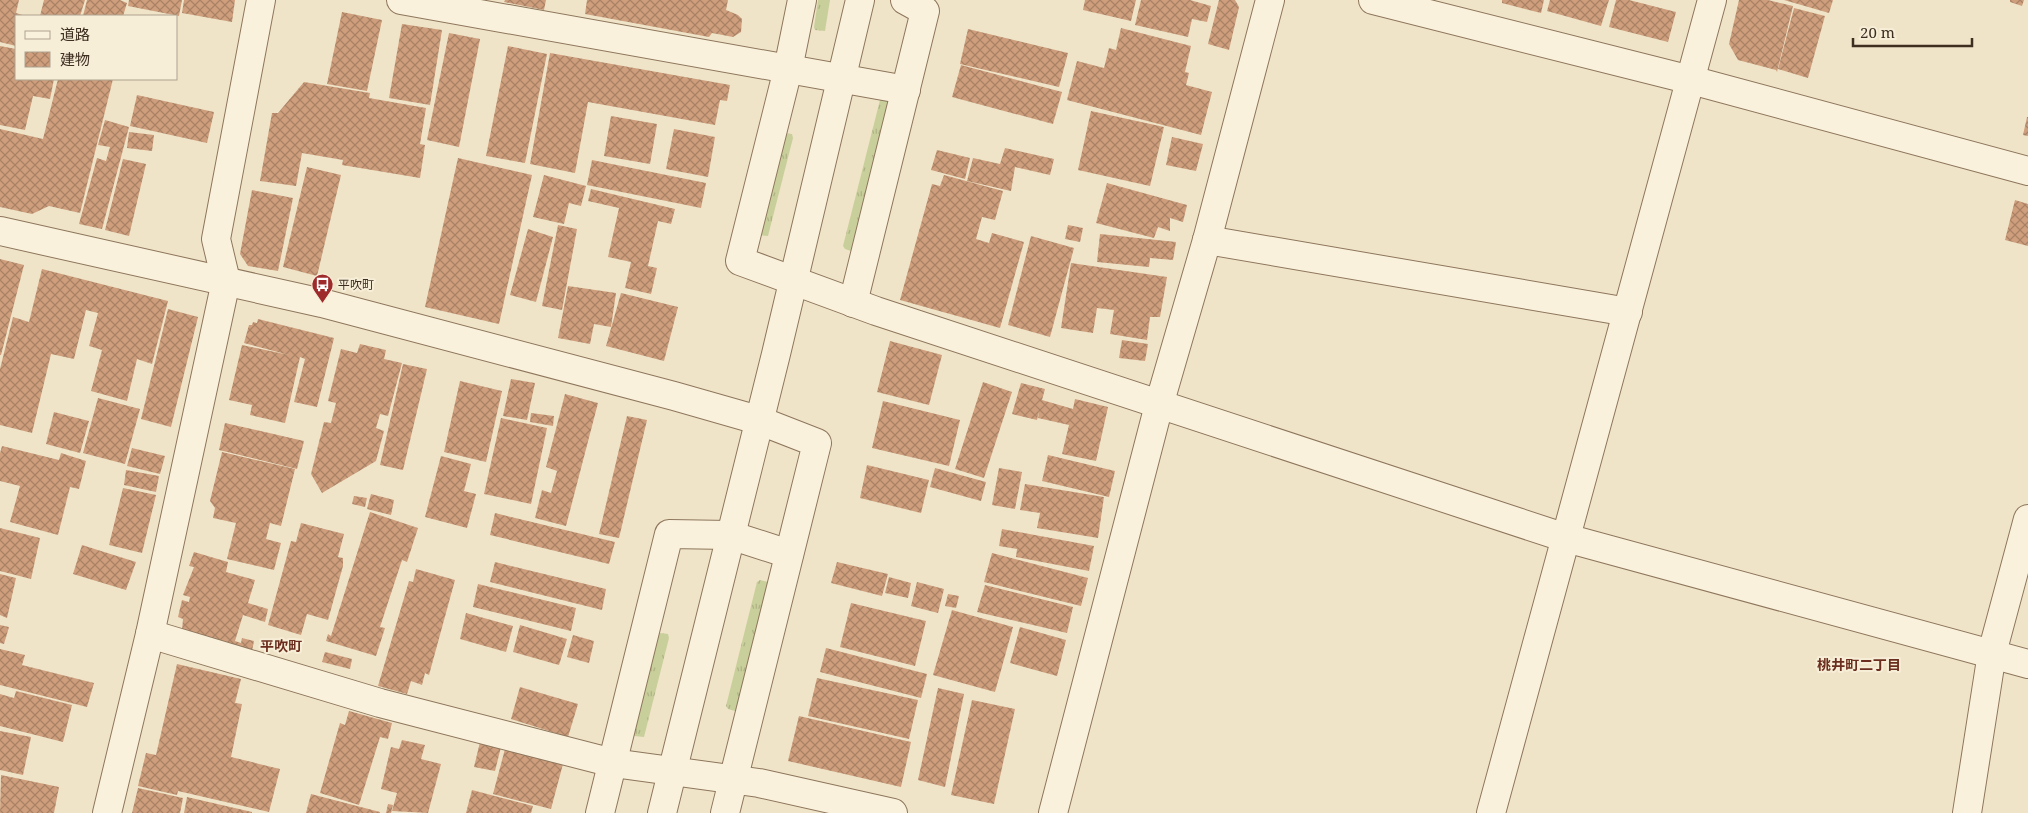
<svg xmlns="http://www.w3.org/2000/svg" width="2028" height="813" viewBox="0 0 2028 813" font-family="'Noto Serif','Noto Sans JP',serif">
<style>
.grass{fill:url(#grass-tufts)}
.building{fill:url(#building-cross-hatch)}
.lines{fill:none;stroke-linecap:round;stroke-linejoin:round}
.minor-casing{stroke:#8d765c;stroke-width:30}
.minor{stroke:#faf1dc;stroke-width:28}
.labels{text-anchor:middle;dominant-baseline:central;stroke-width:4;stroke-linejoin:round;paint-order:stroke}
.poi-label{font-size:12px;fill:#3d2e20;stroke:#f7eed8;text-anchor:start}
.neighbourhood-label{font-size:14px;font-weight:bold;fill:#6b2e1e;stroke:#f7eed8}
</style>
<defs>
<pattern id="grass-tufts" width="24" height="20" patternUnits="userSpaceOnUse" patternTransform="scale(1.25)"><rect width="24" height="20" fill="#c9cf9b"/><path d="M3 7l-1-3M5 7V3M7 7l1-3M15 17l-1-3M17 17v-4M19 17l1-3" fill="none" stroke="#aeb285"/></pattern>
<pattern id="building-cross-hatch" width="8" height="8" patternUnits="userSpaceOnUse" patternTransform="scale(1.25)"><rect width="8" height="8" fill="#cf9f7d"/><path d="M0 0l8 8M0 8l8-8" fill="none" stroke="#a98266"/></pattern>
</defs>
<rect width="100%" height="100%" fill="#f0e4c8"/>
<!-- grass -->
<g class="grass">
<path d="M818 0H830L825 31 815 30 814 27Z"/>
<path d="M883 98 891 100 855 250 851 251 845 249 843 246 880 100Z"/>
<path d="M784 133 792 134 793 138 768 236 758 235Z"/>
<path d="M760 580 768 582 769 585 737 710 735 711 728 709 726 706 757 582Z"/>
<path d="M660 633 668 634 669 638 644 737 634 736 633 733 657 635Z"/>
</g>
<!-- building -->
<g class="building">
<path d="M0 0H19L16 13 26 16H16V46L0 42Z"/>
<path d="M44 0H85L80 16H40Z"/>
<path d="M87 0H120L127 3 123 16H83Z"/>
<path d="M129 0H182L179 16 128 6Z"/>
<path d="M184 0H235L232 22 182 13Z"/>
<path d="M505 0H546L544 10 504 2Z"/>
<path d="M587 0H728L726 10 738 15 742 19 741 32 733 37 712 33 709 37 585 14Z"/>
<path d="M1085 0H1136L1131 21 1083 10Z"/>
<path d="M1141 0H1190L1211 6 1207 22 1192 19 1188 37 1135 25Z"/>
<path d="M1219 0H1235L1239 7 1229 50 1208 44Z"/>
<path d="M1502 0H1544L1541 13 1502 3Z"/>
<path d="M1550 0H1609L1601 26 1547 11Z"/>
<path d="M1616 0H1629L1676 12 1668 42 1609 27Z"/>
<path d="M1739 0H1768L1793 6 1777 72 1776 70 1738 60 1729 44Z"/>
<path d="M1784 0H1833L1829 13Z"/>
<path d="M2010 0H2024L2022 6 2010 2Z"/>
<path d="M1794 8 1825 16 1808 78 1778 69Z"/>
<path d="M342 12 382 20 367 91 327 84Z"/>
<path d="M402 24 442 30 430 105 389 98Z"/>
<path d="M1121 28 1191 46 1185 72 1189 73 1186 85 1212 92 1201 135 1067 100 1077 61 1104 68 1109 48 1116 50Z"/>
<path d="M968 29 1068 53 1059 87 960 64Z"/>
<path d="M449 33 480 39 459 147 427 140Z"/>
<path d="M0 46 16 49V79H54L50 99 33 96 25 130 0 125Z"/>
<path d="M508 46 547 54 525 163 486 156Z"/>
<path d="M550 53 730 85 727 101 720 100 715 125 588 102 575 173 530 164Z"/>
<path d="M961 65 1062 92 1053 124 952 97Z"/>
<path d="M58 79H113L80 213 49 206 32 214 0 207V129L43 139Z"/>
<path d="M304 82 370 93 369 98 426 108 420 144 425 145 420 178 342 165 343 160 302 153 296 186 260 181 272 113H278Z"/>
<path d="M137 95 214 112 207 143 130 126Z"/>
<path d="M1091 111 1164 127 1150 186 1078 170Z"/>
<path d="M611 116 657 124 650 164 604 156Z"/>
<path d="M2027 117H2028V136L2023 135Z"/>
<path d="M105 120 129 127 102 229 79 224 97 158 106 161 110 147 98 145Z"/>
<path d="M674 129 715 137 708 177 666 169Z"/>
<path d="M129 132 154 135 152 151 127 148Z"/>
<path d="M1172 137 1203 144 1196 171 1166 165Z"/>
<path d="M1005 148 1054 159 1050 175 1015 167 1011 191 967 181 973 158 1000 164Z"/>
<path d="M937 150 970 158 965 179 931 170Z"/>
<path d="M458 158 532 175 499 324 425 307Z"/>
<path d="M123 159 146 164 129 236 105 230Z"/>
<path d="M592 160 706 183 701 208 587 185Z"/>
<path d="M307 167 341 175 317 276 283 267Z"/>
<path d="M544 175 586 186 581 206 569 203 564 224 533 217Z"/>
<path d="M944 175 1003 191 995 220 982 217 976 239 989 243 992 233 1024 242 1000 328 900 300 932 184 940 186Z"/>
<path d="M1107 183 1187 205 1183 222 1170 218V231L1158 227 1154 238 1096 223Z"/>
<path d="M591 189 675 209 671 224 658 221 648 266 657 268 651 294 625 288 631 262 608 257 619 208 588 201Z"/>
<path d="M252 190 293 198 278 271 248 266 240 254Z"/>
<path d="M2015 200 2028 204V246L2005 240Z"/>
<path d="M558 225 577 229 562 310 542 306Z"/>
<path d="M1068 225 1083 228 1080 242 1065 239Z"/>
<path d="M528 229 553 237 536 302 510 295Z"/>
<path d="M1100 234 1176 242 1173 260 1150 258 1149 267 1097 262Z"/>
<path d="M1031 236 1074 248 1050 337 1008 325Z"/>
<path d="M0 259 24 265 1 355H0Z"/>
<path d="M1071 263 1167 277 1160 317H1150L1147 340 1110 334 1114 310 1097 308 1093 333 1061 328Z"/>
<path d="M42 269 168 301 152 364 137 359 127 401 91 391 102 350 89 346 98 313 86 310 74 359 51 354 32 433 0 425V369L13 317 29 322Z"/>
<path d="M568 286 616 293 611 327 594 324 590 344 558 338Z"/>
<path d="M621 293 678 307 664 361 606 346Z"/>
<path d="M168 309 198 317 171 427 141 419Z"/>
<path d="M258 319 334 338 317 407 294 402 305 359 300 357 285 423 250 415 252 405 229 400 242 345 289 355 244 343 249 325H252L253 322 257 323Z"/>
<path d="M1122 340 1148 344 1145 361 1119 358Z"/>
<path d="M890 341 942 355 929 405 877 392Z"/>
<path d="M360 344 386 350 384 359 402 363 388 416 380 414 376 428 384 431 376 461 322 493 311 474 324 422 331 423 336 403 328 401 341 349 357 353Z"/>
<path d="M403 364 427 369 403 470 380 465Z"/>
<path d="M511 379 535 383 527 420 503 416Z"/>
<path d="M460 381 502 391 486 462 444 452Z"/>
<path d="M983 382 1012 392 984 478 955 469Z"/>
<path d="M1021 383 1045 389 1042 400 1073 409 1075 399 1108 407 1096 461 1062 454 1069 425 1038 418 1039 411 1037 420 1012 414Z"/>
<path d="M565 394 598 403 566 526 535 518 542 490 551 493 557 471 546 467Z"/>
<path d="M98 398 140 409 125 464 83 453Z"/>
<path d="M883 401 960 420 949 466 872 448Z"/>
<path d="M54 412 89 421 80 453 46 444Z"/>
<path d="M531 413 554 416 553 426 530 422Z"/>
<path d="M627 416 647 420 619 538 599 534Z"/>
<path d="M501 418 547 428 531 504 484 494Z"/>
<path d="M225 423 304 441 297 469 219 450Z"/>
<path d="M2 446 59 460 61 453 86 461 79 489 70 487 58 535 10 522 20 486 0 481V453Z"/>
<path d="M132 448 165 456 160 474 127 466Z"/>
<path d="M222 452 295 469 281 526 270 523 266 539 281 543 274 570 227 559 236 523 213 518 215 508 210 501Z"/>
<path d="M1048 455 1115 471 1109 497 1042 481Z"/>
<path d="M441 456 471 464 464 491 476 494 467 528 425 517Z"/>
<path d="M867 465 929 480 921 513 860 498Z"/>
<path d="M935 468 986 482 981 501 930 487Z"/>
<path d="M999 468 1022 472 1015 509 992 505Z"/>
<path d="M126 470 159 476 156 492 124 485Z"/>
<path d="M1025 484 1104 497 1098 538 1037 528 1040 513 1020 510Z"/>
<path d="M123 488 156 495 142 553 109 545Z"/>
<path d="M371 494 394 500 391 515 367 509Z"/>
<path d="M354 496 367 498 365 507 352 504Z"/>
<path d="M370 512 418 528 407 562 402 560 380 627 385 628 376 656 326 641 328 634 331 636Z"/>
<path d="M495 513 615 542 609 564 490 535Z"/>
<path d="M301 523 344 534 338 557 343 558V566L328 620 307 614 301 635 268 625 291 541 296 542Z"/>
<path d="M0 528 40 538 31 579 0 571Z"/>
<path d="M1002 529 1094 546 1089 571 1016 557 1017 549 999 546Z"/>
<path d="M82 545 136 562 126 590 73 574Z"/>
<path d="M194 552 228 562 226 572 255 580 248 603 268 609 265 622 243 615 235 641 241 643 242 638 254 641 252 651 182 630 183 619 178 617 182 600 189 602 190 597 183 595 194 567 189 566Z"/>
<path d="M992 553 1088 578 1081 606 984 582Z"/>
<path d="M495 562 606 589 602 610 490 582Z"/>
<path d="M837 562 888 574 882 596 831 583Z"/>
<path d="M416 569 455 580 429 675 425 673 422 685 411 681 407 694 378 686 409 581 413 582Z"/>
<path d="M0 574 16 578 7 618 0 615Z"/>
<path d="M889 577 911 583 908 598 885 593Z"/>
<path d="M917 582 944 589 938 613 911 606Z"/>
<path d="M478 584 576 608 571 631 473 607Z"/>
<path d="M985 585 1073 607 1067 633 977 612Z"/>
<path d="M948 594 959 596 956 608 945 606Z"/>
<path d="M851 603 926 621 915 666 840 647Z"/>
<path d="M952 610 1013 627 995 692 933 675Z"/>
<path d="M466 613 513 626 506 652 460 639Z"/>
<path d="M0 625 9 627 4 644 0 643Z"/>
<path d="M520 625 567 639 559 665 513 652Z"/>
<path d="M1020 627 1066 640 1057 676 1010 663Z"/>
<path d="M573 635 594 641 589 663 567 657Z"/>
<path d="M826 648 927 674 921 698 820 672Z"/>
<path d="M0 649 25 655 22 665 94 683 87 707 0 685Z"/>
<path d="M325 652 352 659 350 669 322 662Z"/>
<path d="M177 664 241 679 235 703 242 704 231 757 280 769 269 812 178 791 177 795 138 786 146 753 156 755Z"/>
<path d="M817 678 918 700 909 739 808 716Z"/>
<path d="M520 687 578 704 568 737 511 719Z"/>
<path d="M938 688 964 694 945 787 918 780Z"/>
<path d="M16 691 72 705 63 742 0 726V694L14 698Z"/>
<path d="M972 700 1015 709 994 804 951 795Z"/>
<path d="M349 711 392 723 388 739 380 737 359 805 320 793 340 723 345 725Z"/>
<path d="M799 716 911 742 901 787 788 761Z"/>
<path d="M0 731 31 737 23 775 0 770Z"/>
<path d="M402 740 425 745 421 759 441 764 428 813 392 811 397 793 381 789 391 747 399 749Z"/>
<path d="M480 742 501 747 495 771 474 767Z"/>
<path d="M505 749 563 764 551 809 493 794Z"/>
<path d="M1 775 59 787 54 813H0Z"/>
<path d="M138 788 183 798 180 813H132Z"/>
<path d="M472 790 533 806 531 813H466Z"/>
<path d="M311 794 380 812V813H306Z"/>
<path d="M187 797 252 812V813H184Z"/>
<path d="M388 804 393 805 391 813H386Z"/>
</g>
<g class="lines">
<defs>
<g id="minor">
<path d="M401 0 906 90"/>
<path d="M802 0 788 69 740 261 876 311 1566 538 2028 664"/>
<path d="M1373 0 1691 80 2028 171"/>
<path d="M0 231 322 303 674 396 758 420 817 443 725 813"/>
<path d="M1207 240 1628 312"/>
<path d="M853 303 925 11 905 0"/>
<path d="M150 634 380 703 613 763 759 783 893 813"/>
<path d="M107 813 150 634 226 281 216 239 261 0"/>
<path d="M600 813 669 534 730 535 789 554"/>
<path d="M662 813 776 354 860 0"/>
<path d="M1053 813 1159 405 1207 240 1270 0"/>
<path d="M1491 813 1712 0"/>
<path d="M1967 813 1992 653 2028 519"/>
</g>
</defs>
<!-- minor casing -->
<use href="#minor" class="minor-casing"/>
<!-- minor -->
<use href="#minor" class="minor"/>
</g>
<!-- icons -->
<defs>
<symbol id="bus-pin" viewBox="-11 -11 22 30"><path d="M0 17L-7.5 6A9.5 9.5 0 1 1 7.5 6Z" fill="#9e2a2b" stroke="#f7eed8"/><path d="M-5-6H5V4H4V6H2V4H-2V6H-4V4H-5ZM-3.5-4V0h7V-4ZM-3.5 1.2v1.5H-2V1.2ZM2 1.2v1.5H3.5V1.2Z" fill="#fff"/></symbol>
</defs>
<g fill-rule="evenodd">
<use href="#bus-pin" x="310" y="272" width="25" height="34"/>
</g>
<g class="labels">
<!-- poi labels -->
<g class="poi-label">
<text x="338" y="284">平吹町</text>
</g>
<!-- neighbourhood labels -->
<g class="neighbourhood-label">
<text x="281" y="645">平吹町</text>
<text x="1859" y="664">桃井町二丁目</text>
</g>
</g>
<!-- legend -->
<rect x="15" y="15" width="162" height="65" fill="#f7eed8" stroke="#ada18e"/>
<rect x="25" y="31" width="25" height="8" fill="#faf1dc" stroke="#ada18e"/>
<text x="60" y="40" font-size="15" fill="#3d2e20">道路</text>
<rect x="25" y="52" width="25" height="15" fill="url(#building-cross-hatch)" stroke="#ada18e"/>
<text x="60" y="65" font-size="15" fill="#3d2e20">建物</text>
<!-- scale -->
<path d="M1853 38v8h119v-8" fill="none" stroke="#3d2e20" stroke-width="2.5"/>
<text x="1860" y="38" font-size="15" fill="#3d2e20" stroke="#f7eed8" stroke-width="4" paint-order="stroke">20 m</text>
</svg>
